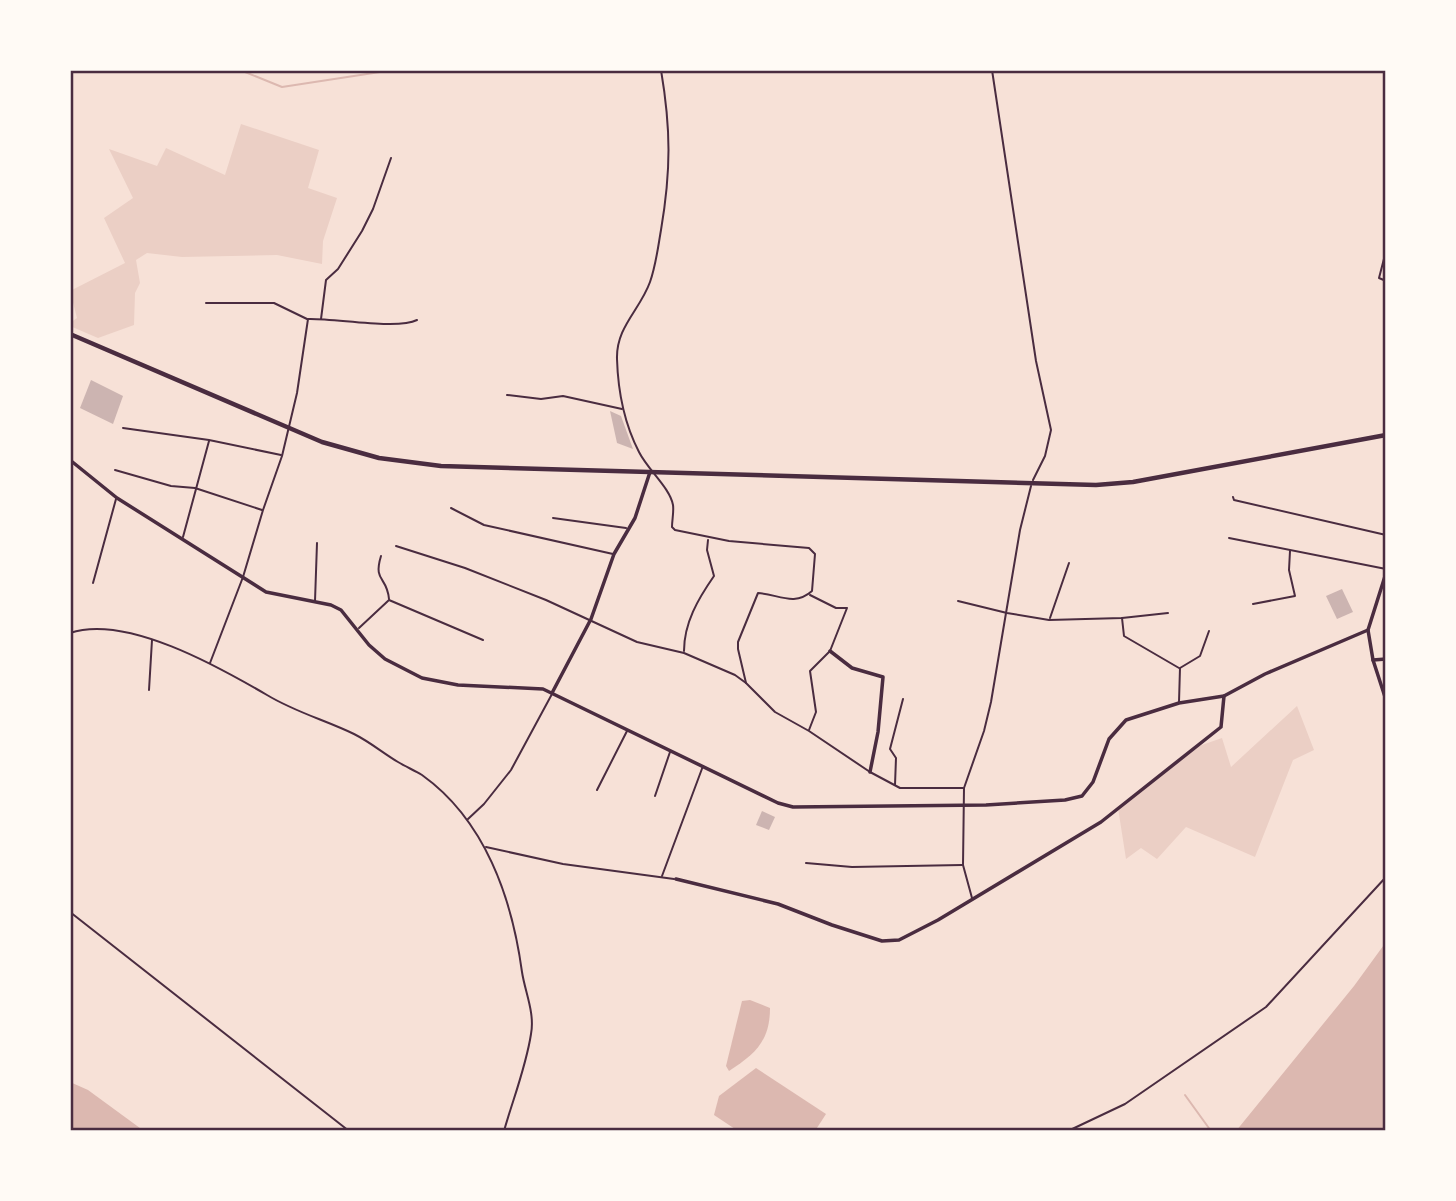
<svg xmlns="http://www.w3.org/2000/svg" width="1456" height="1201" viewBox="0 0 1456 1201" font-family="'Noto Serif',serif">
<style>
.green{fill:#ebcfc5}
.water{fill:#dcb8b0}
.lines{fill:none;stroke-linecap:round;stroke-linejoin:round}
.stream{stroke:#dcb8b0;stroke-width:2}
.building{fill:#ccb4b1}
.path{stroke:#4a2c40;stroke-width:2}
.service{stroke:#4a2c40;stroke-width:2}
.minor{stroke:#4a2c40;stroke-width:3.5}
.tertiary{stroke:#4a2c40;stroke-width:4.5}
.neatline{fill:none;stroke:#4a2c40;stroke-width:2.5}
</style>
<rect width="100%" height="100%" fill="#f7e1d7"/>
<!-- green -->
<g class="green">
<path d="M241 124 319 150 308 188 337 198 323 241 322 264 277 255 182 257 147 253 136 260 140 283 135 293 134 325 98 338 70 326V323L77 318 70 291 125 263 104 218 133 198 109 149 157 166 166 148 225 175Z"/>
<path d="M1297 706 1314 750 1293 760 1255 857 1186 827 1157 859 1141 848 1126 859 1118 808 1199 746 1222 738 1231 767Z"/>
</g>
<!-- water -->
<g class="water">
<path d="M1386 942V1126L1382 1131H1236L1354 986Z"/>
<path d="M750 1000 770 1008C770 1041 755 1054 729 1071L726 1066 742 1001Z"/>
<path d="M756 1068 826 1114 815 1131H738L714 1115 719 1096Z"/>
<path d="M70 1082 88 1090 144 1131H70Z"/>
</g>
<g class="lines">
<!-- stream -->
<g class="stream">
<path d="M240 70 282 87 393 70"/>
<path d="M1185 1095 1211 1131"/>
</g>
</g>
<!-- building -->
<g class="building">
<path d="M91 380 123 396 113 424 80 408Z"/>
<path d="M610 411 621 416 633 449 617 443Z"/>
<path d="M1342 589 1353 612 1337 619 1326 596Z"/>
<path d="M762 811 775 817 769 830 756 825Z"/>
</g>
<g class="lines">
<!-- path -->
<g class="path">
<path d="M70 912 349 1131"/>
<path d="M1068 1131 1125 1104 1266 1007 1386 877"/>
</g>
<!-- service -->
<g class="service">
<path d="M661 70C671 129 671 171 661 230 658 247 656 265 650 282 640 310 616 327 617 359 618 392 624 423 639 452 648 470 670 488 673 505 674 512 672 520 672 527L675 530 729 541 809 548 815 554 812 591C794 607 778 594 758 593L738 642V649L746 683"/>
<path d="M992 70 1036 361 1051 430 1045 456 1033 480"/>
<path d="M1386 251 1379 278 1386 281"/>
<path d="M206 303H274L307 319"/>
<path d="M321 319 326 280 338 269 362 231 373 209 391 158"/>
<path d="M507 395 541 399 563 396 622 409"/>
<path d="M123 428 209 440 281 455"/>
<path d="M115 470 171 486 195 488 262 510"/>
<path d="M1233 497 1234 500 1386 535"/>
<path d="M451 508 484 525 613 554"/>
<path d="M553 518 626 528"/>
<path d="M183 537 209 441"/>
<path d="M1229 538 1386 569"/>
<path d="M396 546 465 568 546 600 637 642 684 653 735 675 746 683 775 712 809 731 870 772 900 788H963"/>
<path d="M381 556C373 582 387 576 389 599"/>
<path d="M93 583 116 499"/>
<path d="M315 601 317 543"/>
<path d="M958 601 1007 613 1049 620 1122 618 1168 613"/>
<path d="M1253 604 1295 596 1289 570 1290 551"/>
<path d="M1050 618 1069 563"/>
<path d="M1122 618 1124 636 1179 668"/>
<path d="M359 628 389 600 483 640"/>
<path d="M70 633C126 614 219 667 267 695 295 712 325 720 354 734 370 742 383 753 398 762 406 767 414 770 422 775 485 820 512 898 522 972 525 992 535 1013 531 1034 526 1067 513 1099 504 1131"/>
<path d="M684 651C684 623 698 599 714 576L707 550 708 540"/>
<path d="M210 663 243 577 263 510 282 456 297 393 308 319C335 318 397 330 417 320"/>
<path d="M149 690 152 640"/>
<path d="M1179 702 1180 668 1200 656 1209 631"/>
<path d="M809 730 816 712 810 671 830 651 847 608H836L810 595"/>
<path d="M895 785 896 758 890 749 903 699"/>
<path d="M597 790 627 731"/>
<path d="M655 796 670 752"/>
<path d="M468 819 484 804 511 770 552 694"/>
<path d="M486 847 563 864 674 879"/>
<path d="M806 863 852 867 962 865"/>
<path d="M662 876 703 766"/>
<path d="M972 898 963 865 964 788 984 731 991 702 1020 530 1031 486"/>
</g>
<!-- minor -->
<g class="minor">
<path d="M70 460 117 498 266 592 331 605 341 610 369 645 385 659 422 678 458 685 543 689 778 803 793 807 986 805 1065 800 1082 796 1093 782 1109 739 1126 720 1179 703 1224 696 1265 674 1368 630"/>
<path d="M1386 573 1368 630 1373 660 1386 700"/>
<path d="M830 651 852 668 883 677 878 732 870 772"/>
<path d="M1373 660 1386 659"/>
<path d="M552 693 591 619 614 554 635 518 650 472"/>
<path d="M676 879 778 904 832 925 882 941 899 940 938 920 1101 822 1221 727 1224 696"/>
</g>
<!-- tertiary -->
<path class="tertiary" d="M70 334 322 442 379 458 441 466 1096 485 1133 482 1386 435"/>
</g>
<!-- border -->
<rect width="1456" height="1201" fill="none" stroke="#fffaf5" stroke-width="144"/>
<rect x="72" y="72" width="1312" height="1057" class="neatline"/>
</svg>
